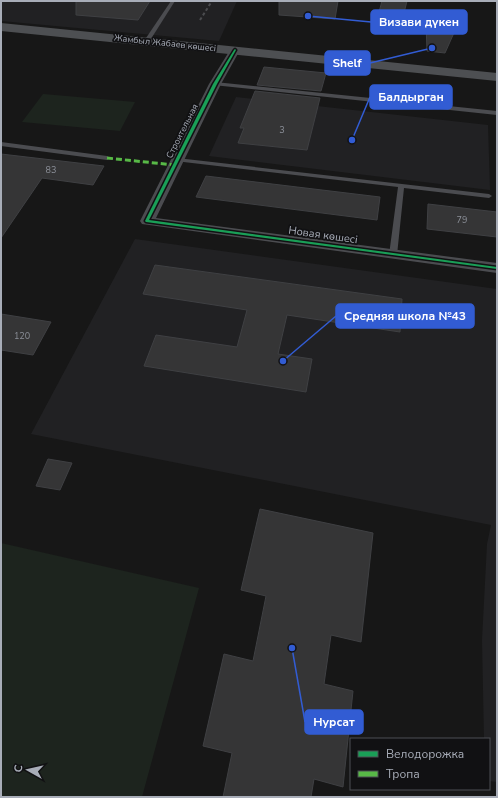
<svg xmlns="http://www.w3.org/2000/svg" width="498" height="798" viewBox="0 0 498 798" font-family="'Nunito Sans',sans-serif">
<style>
.built{fill:#212123}
.green{fill:#1d241e}
.building{fill:#353536;stroke:#3f4043}
.lines{fill:none;stroke-linecap:round;stroke-linejoin:round}
.service{fill:#4b4c50;fill-rule:evenodd}
.minor{fill:#4b4c50;fill-rule:evenodd}
.primary{fill:#4d4f52;fill-rule:evenodd}
.rail{stroke:#4b4c4f;stroke-width:2;stroke-dasharray:3 2.5;stroke-linecap:butt}
.quiet{stroke:#58b947;stroke-width:3;stroke-dasharray:6 3;stroke-linecap:butt}
.cycleway-casing{stroke:#111113;stroke-width:3}
.cycleway{fill:#1a9f57;fill-rule:evenodd}
.labels{text-anchor:middle;dominant-baseline:central;stroke-width:3.5;stroke-linejoin:round;paint-order:stroke}
.far-street-label{font-size:9px;fill:#a8adb8;stroke:#111113}
.number-label{font-size:9px;fill:#8b8f98}
.street-label{font-size:11px;fill:#a8adb8;stroke:#111113}
.leader{fill:none;stroke:#325cd3;stroke-width:1.5}
.callout-dot{fill:#325cd3;stroke:#111113;stroke-width:1.5}
.callout{fill:#325cd3;stroke:#325cd3;stroke-width:1.5}
.callout-label{font-size:12px;text-anchor:middle;font-weight:bold;fill:#fff}
</style>
<rect width="100%" height="100%" fill="#171717"/>
<!-- built -->
<g class="built">
<path d="M1 1H237L219 41 1 21Z"/>
<path d="M236 97 488 125 490 190 209 156Z"/>
<path d="M135 239 497 289V782L489 781V739H484L482 640 487 544 491 525 31 434Z"/>
</g>
<!-- green -->
<g class="green">
<path d="M43 94 135 102 120 131 22 122Z"/>
<path d="M1 543 199 588 142 797H1Z"/>
</g>
<!-- building -->
<g class="building">
<path d="M76 1H150L138 20 76 15Z"/>
<path d="M279 1H338L335 19 279 15Z"/>
<path d="M382 1H407L401 25 376 23Z"/>
<path d="M426 24 457 26 445 53 427 51Z"/>
<path d="M264 67 326 73 321 91 257 85Z"/>
<path d="M255 91 320 98 307 150 238 143 244 128H240Z"/>
<path d="M1 154 104 166 93 185 42 178 1 238Z"/>
<path d="M206 176 380 197 377 220 196 197Z"/>
<path d="M428 204 497 212V237L427 229Z"/>
<path d="M155 265 402 299 400 332 287 315 278 354 312 359 306 392 144 366 156 335 237 347 247 310 143 294Z"/>
<path d="M1 314 51 322 33 355 1 350Z"/>
<path d="M48 459 72 463 60 490 36 486Z"/>
<path d="M260 509 373 533 361 642 331 635 324 684 353 691 343 787 314 779 311 797H223L232 753 203 746 224 654 253 661 266 596 241 590Z"/>
</g>
<g class="lines">
<!-- service -->
<g class="service">
<path d="M171 1H175L149 42H145L144 41Z"/>
<path d="M215 82 497 111V115L213 85 212 84Z"/>
<path d="M1 142 107 156 110 158 107 160 1 146Z"/>
<path d="M177 158 489 194 492 196 489 198 404 188 397 255 393 257 389 255 398 187 175 161V159Z"/>
</g>
<!-- minor -->
<path class="minor" d="M235 47 240 50 221 84 156 218 497 263V273L142 224 140 221 209 84 230 50Z"/>
<!-- primary -->
<path class="primary" d="M1 23 497 73V81L1 31Z"/>
<!-- rail -->
<path class="rail" d="M200 20 212 1"/>
<!-- quiet -->
<path class="quiet" d="M107 158 174 165"/>
<defs>
<path id="cycleway" d="M235 49 236 50 217 84 149 220 497 267V269L146 222 145 221 213 84 234 50Z"/>
</defs>
<!-- cycleway casing -->
<use href="#cycleway" class="cycleway-casing"/>
<!-- cycleway -->
<use href="#cycleway" class="cycleway"/>
</g>
<g class="labels">
<!-- far-street labels -->
<g class="far-street-label">
<text transform="translate(165 43) rotate(6)">Жамбыл Жабаев көшесі</text>
<text transform="translate(182 131) rotate(-63)">Строительная</text>
</g>
<!-- number labels -->
<g class="number-label">
<text x="282" y="130">3</text>
<text x="51" y="170">83</text>
<text x="462" y="220">79</text>
<text x="22" y="336">120</text>
</g>
<!-- street labels -->
<g class="street-label">
<text transform="translate(323 235) rotate(8)">Новая көшесі</text>
</g>
</g>
<!-- callouts -->
<path class="leader" d="M308 16L371 22M432 48L370 63M352 140L370 97M283 361L336 316M292 648L305 722"/>
<g class="callout-dot">
<circle cx="308" cy="16" r="4"/>
<circle cx="432" cy="48" r="4"/>
<circle cx="352" cy="140" r="4"/>
<circle cx="283" cy="361" r="4"/>
<circle cx="292" cy="648" r="4"/>
</g>
<g class="callout">
<rect x="371" y="10" width="96" height="24" rx="4"/>
<rect x="325" y="51" width="45" height="24" rx="4"/>
<rect x="370" y="85" width="82" height="24" rx="4"/>
<rect x="336" y="304" width="138" height="24" rx="4"/>
<rect x="305" y="710" width="58" height="24" rx="4"/>
</g>
<g class="callout-label">
<text x="419" y="26">Визави дүкен</text>
<text x="347" y="67">Shelf</text>
<text x="411" y="101">Балдырган</text>
<text x="405" y="320">Средняя школа №43</text>
<text x="334" y="726">Нурсат</text>
</g>
<!-- border -->
<rect width="498" height="798" fill="none" stroke="#a8adb8" stroke-width="4"/>
<!-- legend -->
<rect x="350" y="738" width="140" height="52" fill="#111113" stroke="#4d4f55"/>
<rect x="358" y="751" width="20" height="6" fill="#1a9f57" stroke="#4d4f55"/>
<text x="386" y="758" font-size="12" fill="#a8adb8">Велодорожка</text>
<rect x="358" y="771" width="20" height="6" fill="#58b947" stroke="#4d4f55"/>
<text x="386" y="778" font-size="12" fill="#a8adb8">Тропа</text>
<!-- north arrow -->
<g transform="translate(28 770) rotate(278)" stroke="#111113" stroke-width="3" paint-order="stroke">
<path d="M0-3L7 15L0 10L-7 15Z" fill="#a8adb8"/>
<text y="-6" font-size="11" font-weight="bold" text-anchor="middle" fill="#a8adb8">С</text>
</g>
</svg>
